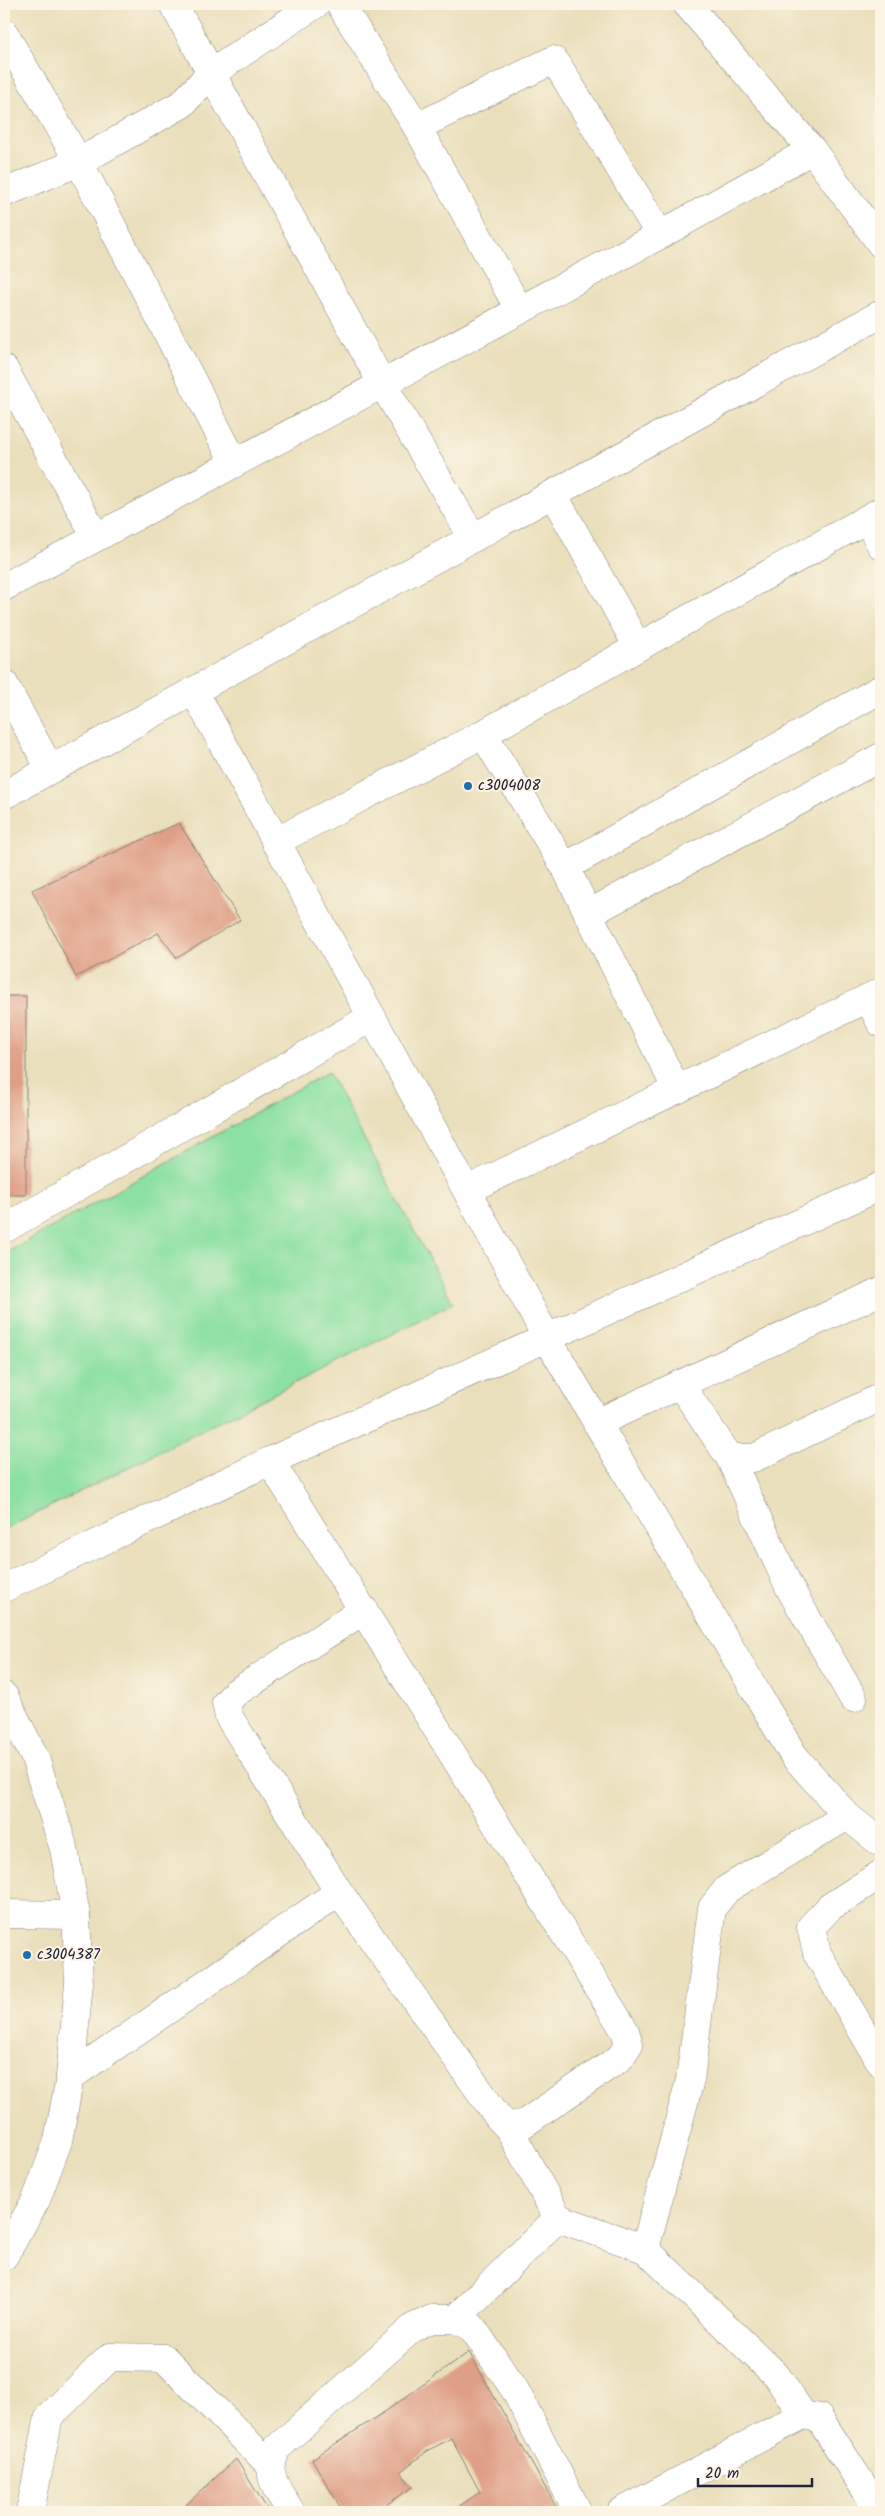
<svg xmlns="http://www.w3.org/2000/svg" width="885" height="2516" viewBox="0 0 885 2516" font-family="Kalam,sans-serif">
<style>
.green{fill:#8be0a2;stroke:#56816e}
.building{fill:#df9f86}
.lines{fill:none;stroke-linecap:round;stroke-linejoin:round}
.minor-casing{stroke:#86807c;stroke-width:29}
.minor{stroke:#fff;stroke-width:28}
.poi-dot{fill:#1f6fb2;stroke:#fcf5e5;stroke-width:2}
.labels{text-anchor:middle;dominant-baseline:central;stroke-width:4;stroke-linejoin:round;paint-order:stroke}
.poi-label{font-size:15px;fill:#22223b;stroke:#fcf5e5;text-anchor:start}
</style>
<rect width="100%" height="100%" fill="#fcf5e5"/>
<filter id="ink" filterUnits="userSpaceOnUse"><feTurbulence type="fractalNoise" baseFrequency=".02" numOctaves="2"/><feDisplacementMap in="SourceGraphic" scale="10" xChannelSelector="R" yChannelSelector="G"/><feConvolveMatrix kernelMatrix="1 2 1 2 8 2 1 2 1" color-interpolation-filters="sRGB"/></filter>
<filter id="wash" filterUnits="userSpaceOnUse"><feTurbulence type="fractalNoise" baseFrequency=".0096" numOctaves="4" result="noise"/><feDisplacementMap in="SourceGraphic" scale="20" xChannelSelector="R" yChannelSelector="G"/><feGaussianBlur stdDeviation="1.12" result="paint"/><feColorMatrix in="noise" values="0 0 0 0 0 0 0 0 0 0 0 0 0 0 0 0 0 1.4 0 .05"/><feComposite in="paint" operator="in"/></filter>
<g filter="url(#wash)">
<rect width="100%" height="100%" fill="#eadfbc"/>
<!-- green -->
<path class="green" d="M328 1072 453 1303 4 1530V1254Z"/>
<g id="blocks">
<!-- building -->
<g class="building">
<path d="M179 823 240 920 177 958 158 933 76 977 32 890Z"/>
<rect x="4" y="996" width="22" height="199"/>
<path d="M469 2352 559 2512H458L455 2509 480 2492 451 2438 426 2452 400 2472 413 2487 375 2512H343L312 2459 386 2411Z"/>
<path d="M236 2459 269 2512H178Z"/>
</g>
</g>
</g>
<g filter="url(#ink)">
<use href="#blocks" fill-opacity="0" stroke="#86807c" stroke-width="1"/>
<g class="lines">
<defs>
<g id="minor">
<path d="M173 4 382 383 473 538"/>
<path d="M340 4 417 127 519 309"/>
<path d="M687 4 812 150 881 244"/>
<path d="M4 33 79 162 234 462"/>
<path d="M417 127 553 60 557 64 660 235"/>
<path d="M4 193 79 162 182 104 210 74 316 4"/>
<path d="M4 369 96 537"/>
<path d="M553 494 638 647"/>
<path d="M867 519 881 545"/>
<path d="M4 587 660 235 812 150"/>
<path d="M4 684 50 769"/>
<path d="M194 691 547 1338 794 1756 847 1816"/>
<path d="M483 734 565 867 677 1090"/>
<path d="M4 795 881 314"/>
<path d="M275 842 483 734 881 511"/>
<path d="M565 867 881 689"/>
<path d="M588 914 881 757"/>
<path d="M868 998 881 1023"/>
<path d="M467 1190 881 992"/>
<path d="M4 1229 372 1017"/>
<path d="M680 1384 730 1458H754L881 1397"/>
<path d="M597 1423 881 1291"/>
<path d="M730 1458 789 1587 853 1698"/>
<path d="M270 1461 625 2031 629 2044 620 2058 525 2123 508 2127"/>
<path d="M4 1588 270 1461 547 1338 881 1186"/>
<path d="M364 1610 235 1693 226 1703 229 1717 339 1892 498 2117 508 2127 558 2218 455 2319"/>
<path d="M4 1696 35 1758 64 1849 76 1915 79 1983 70 2077 58 2141 36 2200 4 2256"/>
<path d="M881 1874 830 1907 811 1927 817 1953 881 2063"/>
<path d="M4 1914 76 1915"/>
<path d="M70 2077 339 1892"/>
<path d="M558 2218 645 2249 776 2375 803 2415"/>
<path d="M645 2249 690 2080 712 1908 727 1889 847 1816 881 1843"/>
<path d="M30 2512 49 2417 110 2357 164 2358 270 2465"/>
<path d="M291 2512C276 2486 264 2478 277 2448L414 2327 432 2319H455L472 2327 515 2390 578 2512"/>
<path d="M621 2512 803 2415 819 2418 880 2512"/>
</g>
</defs>
<!-- minor casing -->
<use href="#minor" class="minor-casing"/>
<!-- minor -->
<use href="#minor" class="minor"/>
</g>
</g>
<!-- markers -->
<g class="poi-dot">
<circle cx="468" cy="786" r="5"/>
<circle cx="27" cy="1955" r="5"/>
</g>
<g class="labels">
<!-- poi labels -->
<g class="poi-label">
<text x="478" y="786">c3004008</text>
<text x="37" y="1955">c3004387</text>
</g>
</g>
<!-- margin -->
<rect width="885" height="2516" fill="none" stroke="#fcf5e5" stroke-width="20"/>
<!-- scale -->
<path d="M698 2478v8h114v-8" fill="none" stroke="#22223b" stroke-width="2.5"/>
<text x="705" y="2478" font-size="15" fill="#22223b" stroke="#fcf5e5" stroke-width="4" paint-order="stroke">20 m</text>
</svg>
